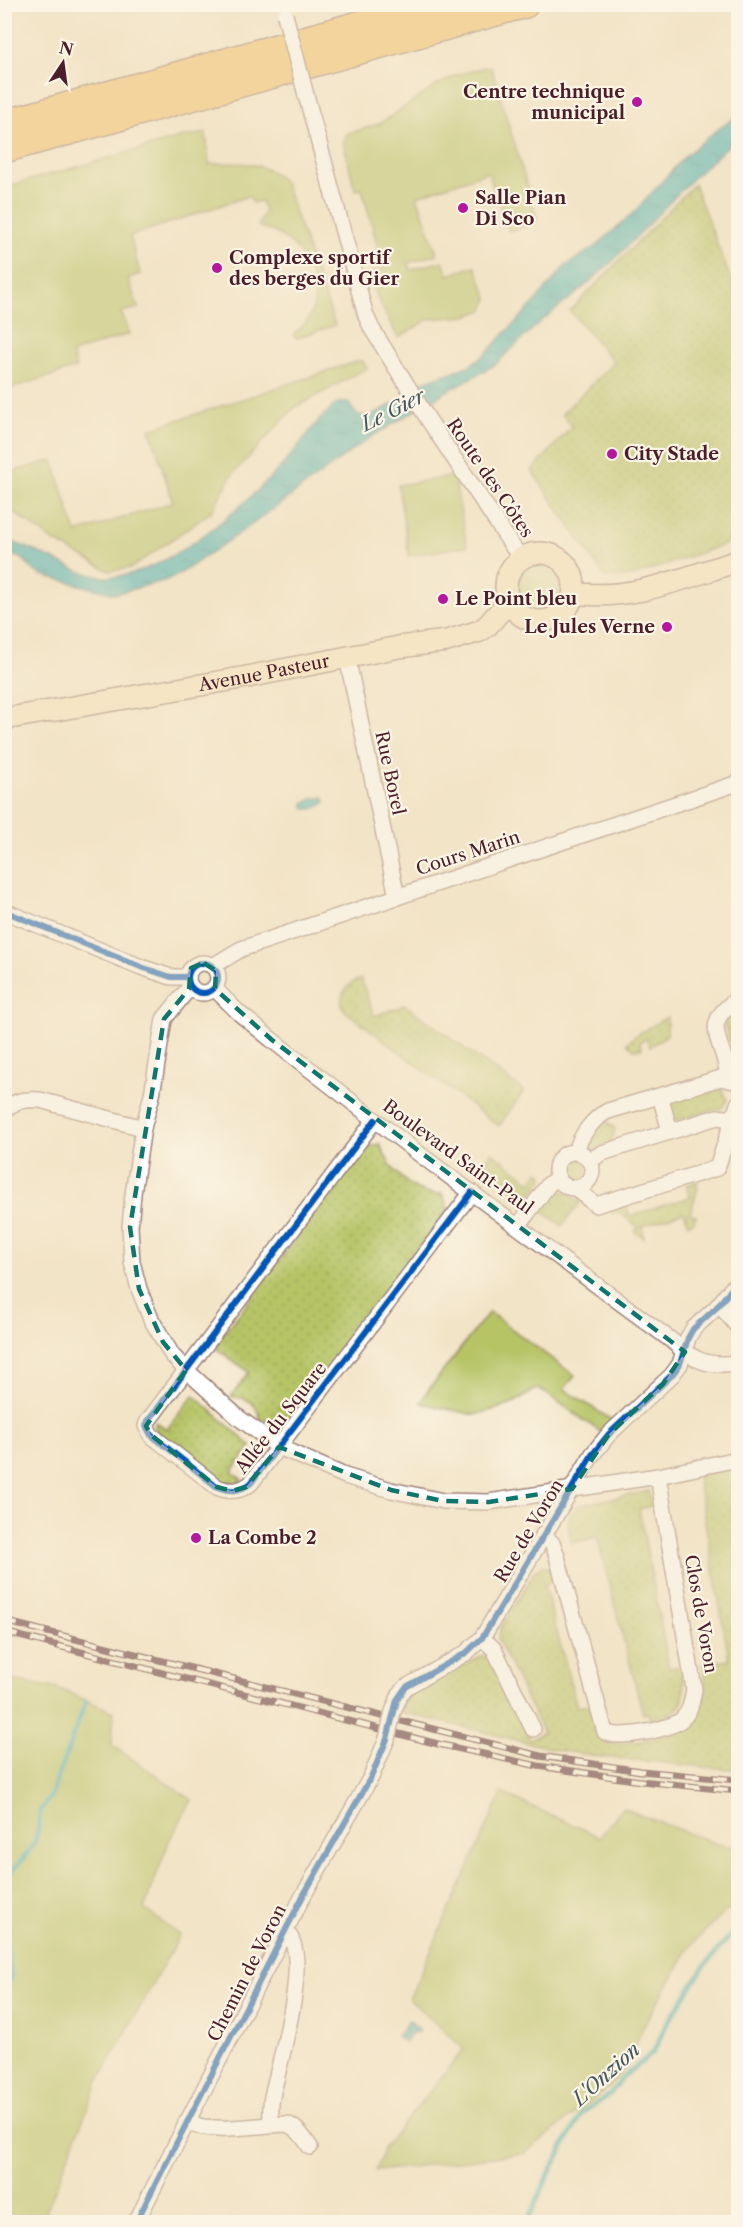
<svg xmlns="http://www.w3.org/2000/svg" width="743" height="2227" viewBox="0 0 743 2227" font-family="'Libre Caslon Text',serif">
<style>
.green{fill:#b6c466;stroke:#807248;stroke-width:1.5}
.park{fill:url(#park-dots);stroke:#807248;stroke-width:1.5}
.water{fill:url(#water-ripples);stroke:#436670;stroke-width:1.5}
.lines{fill:none;stroke-linecap:round;stroke-linejoin:round}
.stream{stroke:#3caeb4;stroke-width:5}
.street-casing{stroke:#9e8279;stroke-width:18}
.secondary-casing{stroke:#9e8279;stroke-width:24}
.highway-casing{stroke:#9e8279;stroke-width:30}
.street{stroke:#fff;stroke-width:15}
.secondary{stroke:#fbe6c4;stroke-width:21}
.highway{stroke:#f5c16b;stroke-width:27}
.rail-casing{stroke:#4a1f2b;stroke-width:7}
.rail{stroke:#fcf5e5;stroke-width:4.5;stroke-dasharray:14;stroke-linecap:butt}
.street-bridge-casing{stroke:#9e8279;stroke-width:18;stroke-linecap:butt}
.street-bridge{stroke:#fff;stroke-width:15}
.cycleway-casing{stroke:#fcf5e5;stroke-width:10}
.cycleway{stroke:#0057b8;stroke-width:6}
.marked{fill:none;stroke:#0f766e;stroke-width:4.5;stroke-dasharray:12 8;stroke-linejoin:round}
.poi-dot{fill:#b5179e;stroke:#fcf5e5;stroke-width:2}
.labels{text-anchor:middle;dominant-baseline:central;stroke-width:4.5;stroke-linejoin:round;paint-order:stroke}
.poi-label{font-size:18px;font-weight:bold;fill:#4a1f2b;stroke:#fcf5e5;text-anchor:start}
.street-label{font-size:18px;fill:#4a1f2b;stroke:#fcf5e5}
.water-label{font-size:20px;font-style:italic;fill:#445862;stroke:#fcf5e5}
</style>
<defs>
<pattern id="park-dots" width="8" height="8" patternUnits="userSpaceOnUse" patternTransform="scale(1.5)"><rect width="8" height="8" fill="#b6c466"/><path d="M2 2h.1M6 6h.1" fill="none" stroke="#9ea859" stroke-width="1.8" stroke-linecap="round"/></pattern>
<pattern id="water-ripples" width="26" height="14" patternUnits="userSpaceOnUse" patternTransform="scale(1.5)"><rect width="26" height="14" fill="#3caeb4"/><path d="M2 4q2-2 4 0t4 0M15 11q2-2 4 0t4 0" fill="none" stroke="#348d93"/></pattern>
</defs>
<rect width="100%" height="100%" fill="#fcf5e5"/>
<filter id="ink" filterUnits="userSpaceOnUse"><feTurbulence type="fractalNoise" baseFrequency=".0167" numOctaves="2"/><feDisplacementMap in="SourceGraphic" scale="12" xChannelSelector="R" yChannelSelector="G"/><feConvolveMatrix kernelMatrix="1 2 1 2 8 2 1 2 1" color-interpolation-filters="sRGB"/></filter>
<filter id="wash" filterUnits="userSpaceOnUse"><feTurbulence type="fractalNoise" baseFrequency=".008" numOctaves="4" result="noise"/><feDisplacementMap in="SourceGraphic" scale="24" xChannelSelector="R" yChannelSelector="G"/><feGaussianBlur stdDeviation="1.35" result="paint"/><feColorMatrix in="noise" values="0 0 0 0 0 0 0 0 0 0 0 0 0 0 0 0 0 1.4 0 .05"/><feComposite in="paint" operator="in"/></filter>
<g filter="url(#wash)">
<rect width="100%" height="100%" fill="#f2e4c7"/>
<!-- green -->
<g class="green">
<path d="M491 66 537 219 534 224 509 231 488 172 417 196 437 254 408 263 411 270 443 261 448 275 475 266 488 298 484 310 467 316 429 319 398 338 377 297 372 272 384 269 362 189 355 190 343 141 347 134 379 124 436 86 459 74Z"/>
<path d="M206 133 209 164C238 163 263 159 284 182L335 325 300 337 296 338 293 335C298 329 305 326 309 318 323 290 308 255 284 238 277 232 267 229 258 226L265 211 261 201 253 203 249 196 130 236 140 274 128 278 138 308 121 312 129 334 72 353 76 368 5 390V187L183 137Z"/>
<path d="M362 360 367 368 294 408 232 475 211 512 131 568 109 571 52 540 12 511 5 509V474L53 460 76 533 173 502 150 429Z"/>
<path d="M454 476 467 546 409 556 398 485Z"/>
<circle cx="540" cy="585" r="22"/>
<path d="M489 1312 575 1376 564 1389 616 1423 601 1432 538 1388 510 1405 474 1415 421 1403 426 1393Z"/>
<path d="M5 1679 57 1688 114 1712 112 1745 192 1800 169 1841 144 1909 180 1935 98 2082 42 2222H5Z"/>
<path d="M502 1793 600 1837 622 1808 720 1845 738 1848V1908L726 1911 690 1946 643 2027 629 2061 609 2087 525 2153 376 2171 384 2148 464 2049 409 1999Z"/>
</g>
<!-- park -->
<g class="park">
<path d="M694 184 738 298V540L633 576 616 578 605 577 532 471 572 426 562 414 614 362 570 311Z"/>
<path d="M361 979 374 1016 405 1005 524 1091 499 1126 346 1012C335 998 346 984 361 979Z"/>
<path d="M738 1009V1054L736 1062 724 1023 725 1017Z"/>
<path d="M667 1017V1035L650 1047 647 1039 640 1041 642 1049H634L627 1043 635 1036Z"/>
<path d="M716 1087 723 1090 727 1100 722 1108 678 1120H674L669 1101 671 1099Z"/>
<path d="M606 1120 615 1129 612 1141C604 1145 594 1154 588 1146 589 1137 598 1124 606 1120Z"/>
<path d="M380 1144C390 1171 412 1196 443 1194L448 1209 291 1419 261 1421C257 1404 249 1397 231 1397L249 1372 214 1347 364 1148Z"/>
<path d="M492 1152 531 1182 539 1171 543 1175V1179L527 1200 482 1166Z"/>
<circle cx="574" cy="1170" r="13"/>
<path d="M698 1181 696 1187 698 1188 690 1213 696 1216 693 1222 688 1224 684 1212 642 1226 644 1238 635 1232 638 1227 617 1211 612 1214V1208L626 1204 630 1216 690 1197 686 1185Z"/>
<path d="M558 1191 567 1192 581 1202 562 1226 540 1209 551 1194Z"/>
<path d="M194 1395 251 1446 232 1472 242 1480 237 1483H225L158 1433 154 1427 156 1422 167 1429Z"/>
<path d="M738 1466V1770L601 1757 562 1751 400 1712 406 1697 412 1693 484 1655 488 1656 530 1739 543 1733 498 1640 501 1627 535 1571 542 1566 549 1568 554 1581 544 1584 577 1707 590 1705 598 1736C602 1740 605 1743 610 1743 620 1745 661 1738 671 1735 681 1732 691 1724 697 1715 707 1701 705 1681 703 1664L729 1660 697 1475Z"/>
<path d="M649 1491 651 1506 639 1509 669 1668 681 1666C687 1700 688 1712 650 1719L648 1713 643 1714 597 1537 572 1543C568 1528 564 1516 579 1505Z"/>
</g>
<!-- water -->
<g class="water">
<path d="M738 115V137L694 177 612 262 576 294 539 323 495 365 449 390 368 439 260 519 187 569 171 579 115 594 41 575C21 565 33 557 5 555L4 540C37 547 65 570 98 576 157 586 249 502 286 461 302 443 319 416 338 403L348 402 356 414 369 417 405 397 409 403 426 394 420 383 468 366 482 357 536 301 565 266 595 247 637 209 685 156 714 132Z"/>
<path d="M324 797 325 803C319 807 310 812 304 808V803L314 798Z"/>
<path d="M409 2020 419 2029 417 2033 413 2032 405 2042 397 2036Z"/>
</g>
<g class="lines">
<!-- stream -->
<g class="stream">
<path d="M4 1994 11 1975 6 1943 5 1890 9 1874 27 1854 34 1843 38 1830 40 1810 50 1798 86 1701"/>
<path d="M527 2222 551 2170 582 2113 610 2094 623 2077 653 2053 665 2027 703 1968 738 1926"/>
</g>
</g>
</g>
<g filter="url(#ink)">
<g class="lines">
<defs>
<g id="street">
<path d="M306 95 366 316 372 329 428 419 521 559"/>
<path d="M347 657 397 897"/>
<path d="M4 911 141 967 171 977H188"/>
<circle cx="203" cy="978" r="15"/>
<path d="M213 966 241 949 738 783"/>
<path d="M214 988 239 1013 272 1040 422 1156 671 1340C694 1361 707 1367 738 1363"/>
<path d="M728 1078C726 1042 697 1025 738 999"/>
<path d="M660 1096 670 1131"/>
<path d="M4 1111C15 1100 25 1099 40 1100L143 1128 152 1095 164 1019 190 987"/>
<path d="M375 1120 148 1421 146 1426 151 1435 217 1487C230 1492 240 1492 251 1483L472 1192"/>
<path d="M143 1128 133 1194 130 1227 132 1262 139 1289 151 1319 172 1355 186 1370 239 1418 279 1447 345 1476 391 1490 443 1501 489 1502 658 1476 738 1459"/>
<path d="M576 1152C580 1136 593 1118 608 1111L721 1078 738 1082"/>
<circle cx="574" cy="1170" r="18"/>
<path d="M589 1161 602 1153 717 1117 733 1119"/>
<path d="M577 1187 581 1193 596 1205 717 1168 738 1104"/>
<path d="M518 1226 549 1184 558 1178"/>
<path d="M719 1304 738 1327"/>
<path d="M543 1535 552 1543 556 1553 605 1732C617 1740 671 1730 682 1719 691 1711 692 1700 694 1689L658 1476"/>
<path d="M482 1638 494 1649 533 1729"/>
<path d="M393 1712 400 1694 406 1687 466 1653 482 1638 592 1455 609 1434 672 1375 680 1364 688 1338 693 1329 716 1308 738 1281"/>
<path d="M186 2122C212 2134 257 2125 286 2124 297 2127 304 2138 310 2147"/>
<path d="M271 2124C271 2115 270 2106 272 2097 278 2066 314 1952 285 1931"/>
<path d="M136 2222 303 1896 371 1777 387 1739"/>
</g>
<g id="secondary">
<circle cx="540" cy="587" r="34"/>
<path d="M574 593C630 602 686 577 738 561"/>
<path id="s1" d="M4 719 247 677 399 647 447 641 480 631 488 625 509 601"/>
</g>
<g id="highway">
<path d="M4 124 434 4"/>
<path d="M4 149 525 4"/>
</g>
</defs>
<!-- street casing -->
<use href="#street" class="street-casing"/>
<!-- secondary casing -->
<use href="#secondary" class="secondary-casing"/>
<!-- highway casing -->
<use href="#highway" class="highway-casing"/>
<!-- street -->
<use href="#street" class="street"/>
<!-- secondary -->
<use href="#secondary" class="secondary"/>
<!-- highway -->
<use href="#highway" class="highway"/>
<defs>
<g id="rail">
<path d="M4 1621 540 1756 641 1771 738 1780"/>
<path d="M4 1632 438 1744 538 1766 641 1781 738 1791"/>
</g>
</defs>
<!-- rail casing -->
<use href="#rail" class="rail-casing"/>
<!-- rail -->
<use href="#rail" class="rail"/>
<defs>
<g id="street-bridge">
<path d="M285 15 306 95"/>
<path d="M387 1739 393 1712"/>
</g>
</defs>
<!-- street-bridge casing -->
<use href="#street-bridge" class="street-bridge-casing"/>
<!-- street-bridge -->
<use href="#street-bridge" class="street-bridge"/>
<defs>
<g id="cycleway">
<path d="M4 911 141 967 171 977H188"/>
<circle cx="203" cy="978" r="15"/>
<path d="M375 1120 148 1421 146 1426 151 1435 217 1487C230 1492 240 1492 251 1483L472 1192"/>
<path d="M136 2222 303 1896 371 1777 387 1739 397 1700 406 1687 466 1653 482 1638 592 1455 609 1434 672 1375 680 1364 688 1338 693 1329 716 1308 738 1281"/>
</g>
</defs>
<!-- cycleway casing -->
<use href="#cycleway" class="cycleway-casing"/>
<!-- cycleway -->
<use href="#cycleway" class="cycleway"/>
</g>
</g>
<!-- marked area -->
<path d="M0 0H743V2227H0ZM204 963 216 971 215 989 272 1040 685 1352 663 1384 609 1434 572 1489 489 1502 443 1501 391 1490 279 1447 246 1487 232 1491 217 1487 151 1435 146 1426 186 1370 163 1342 139 1289 130 1227 164 1019 189 989 191 968Z" fill="#f2e4c7" fill-opacity=".55" fill-rule="evenodd"/>
<path class="marked" d="M204 963 216 971 215 989 272 1040 685 1352 663 1384 609 1434 572 1489 489 1502 443 1501 391 1490 279 1447 246 1487 232 1491 217 1487 151 1435 146 1426 186 1370 163 1342 139 1289 130 1227 164 1019 189 989 191 968Z"/>
<!-- markers -->
<g class="poi-dot">
<circle cx="637" cy="102" r="6"/>
<circle cx="463" cy="208" r="6"/>
<circle cx="217" cy="268" r="6"/>
<circle cx="612" cy="454" r="6"/>
<circle cx="443" cy="599" r="6"/>
<circle cx="667" cy="627" r="6"/>
<circle cx="196" cy="1538" r="6"/>
</g>
<g class="labels">
<!-- poi labels -->
<g class="poi-label">
<text x="625" y="92" text-anchor="end">Centre technique<tspan x="625" dy="21">municipal</tspan></text>
<text x="475" y="198">Salle Pian<tspan x="475" dy="21">Di Sco</tspan></text>
<text x="229" y="258">Complexe sportif<tspan x="229" dy="21">des berges du Gier</tspan></text>
<text x="624" y="454">City Stade</text>
<text x="455" y="599">Le Point bleu</text>
<text x="655" y="627" text-anchor="end">Le Jules Verne</text>
<text x="208" y="1538">La Combe 2</text>
</g>
<!-- street labels -->
<g class="street-label">
<text transform="translate(490 478) rotate(56)">Route des Côtes</text>
<text stroke="none"><textPath href="#s1" startOffset="264">Avenue Pasteur</textPath></text>
<text transform="translate(390 773) rotate(78)">Rue Borel</text>
<text transform="translate(468 853) rotate(-18)">Cours Marin</text>
<text transform="translate(458 1157) rotate(36)">Boulevard Saint-Paul</text>
<text transform="translate(281 1418) rotate(-52)">Allée du Square</text>
<text transform="translate(529 1531) rotate(-59)">Rue de Voron</text>
<text transform="translate(701 1614) rotate(80)">Clos de Voron</text>
<text transform="translate(247 1973) rotate(-63)">Chemin de Voron</text>
</g>
<!-- water labels -->
<g class="water-label">
<text transform="translate(393 410) rotate(-27)">Le Gier</text>
<text transform="translate(606 2074) rotate(-42)">L'Onzion</text>
</g>
</g>
<!-- margin -->
<rect width="743" height="2227" fill="none" stroke="#fcf5e5" stroke-width="24"/>
<!-- north arrow -->
<g transform="translate(63 63) rotate(13)" stroke="#fcf5e5" stroke-width="4.5" paint-order="stroke">
<path d="M0-4.5L10 22L0 15L-10 22Z" fill="#4a1f2b"/>
<text y="-9" font-size="16" font-weight="bold" text-anchor="middle" fill="#4a1f2b">N</text>
</g>
</svg>
